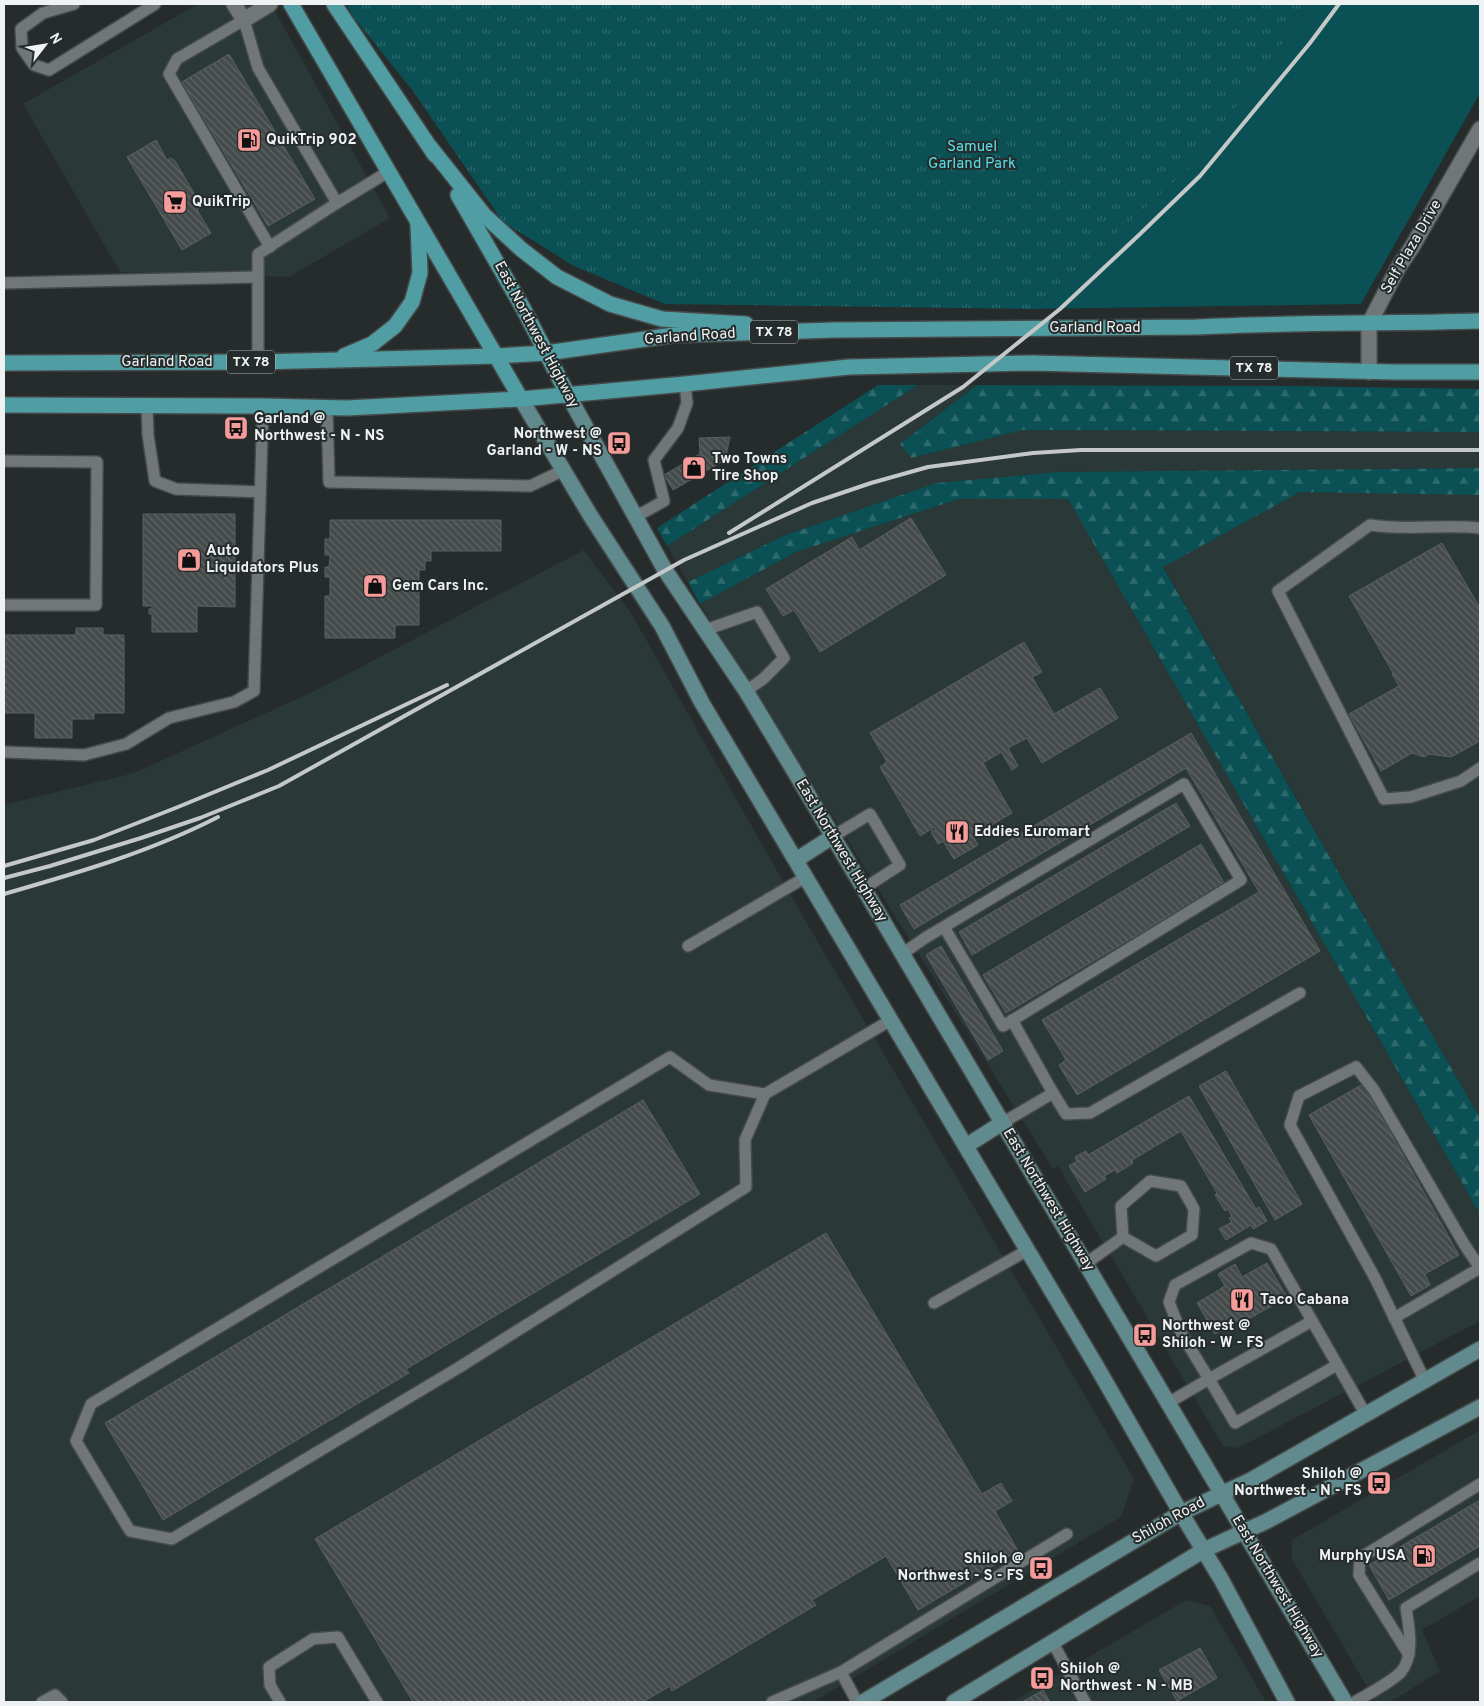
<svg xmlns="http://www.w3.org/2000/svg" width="1484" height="1706" viewBox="0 0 1484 1706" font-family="Overpass,sans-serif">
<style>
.built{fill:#2a3838}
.grass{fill:#0a5054}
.forest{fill:url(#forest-firs)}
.park{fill:url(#park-tufts)}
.building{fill:url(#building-back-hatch);stroke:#5a6061}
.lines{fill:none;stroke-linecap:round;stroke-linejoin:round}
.lane-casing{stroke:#454949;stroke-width:14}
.street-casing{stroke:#454949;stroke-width:18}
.secondary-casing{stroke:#454949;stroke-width:18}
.primary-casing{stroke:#454949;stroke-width:18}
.lane{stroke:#717778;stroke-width:11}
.street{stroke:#717778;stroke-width:15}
.secondary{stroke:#608a8d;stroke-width:15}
.primary{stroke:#509ea3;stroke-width:15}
.rail{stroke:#c4c8c8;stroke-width:4}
.labels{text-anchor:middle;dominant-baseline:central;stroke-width:4;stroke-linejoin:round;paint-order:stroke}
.shield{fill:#262c2c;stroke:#b2b7b7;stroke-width:1}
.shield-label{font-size:14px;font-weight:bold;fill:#eef2f2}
.poi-label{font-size:15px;font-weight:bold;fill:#eef2f2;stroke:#262c2c;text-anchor:start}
.park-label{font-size:15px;fill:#56e1e8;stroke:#262c2c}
.street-label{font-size:15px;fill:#eef2f2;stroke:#262c2c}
</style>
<defs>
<pattern id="forest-firs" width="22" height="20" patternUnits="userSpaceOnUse" patternTransform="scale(1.25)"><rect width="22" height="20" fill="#0a5054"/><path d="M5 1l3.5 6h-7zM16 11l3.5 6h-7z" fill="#2e6a6d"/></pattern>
<pattern id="park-tufts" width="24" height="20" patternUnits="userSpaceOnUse" patternTransform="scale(1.25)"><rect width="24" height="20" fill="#0a5054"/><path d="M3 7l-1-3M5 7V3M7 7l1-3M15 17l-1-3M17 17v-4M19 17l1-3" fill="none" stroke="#2e6a6d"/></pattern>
<pattern id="building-back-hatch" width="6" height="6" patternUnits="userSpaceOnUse" patternTransform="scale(1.25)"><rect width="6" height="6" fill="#454b4b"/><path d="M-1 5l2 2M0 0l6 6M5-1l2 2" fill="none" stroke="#606565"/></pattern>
</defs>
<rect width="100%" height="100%" fill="#262c2c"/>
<!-- built -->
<g class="built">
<path d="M198 4H271L390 218 289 277 120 272 23 104Z"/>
<path d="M918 385H977L900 444 911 458 1023 430 1480 432V468L1058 472 936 483 783 536 688 582 667 546Z"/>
<path d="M1300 492H1480V1118L1163 566Z"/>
<path d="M959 499H1068L1480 1214V1321L1238 1448 1223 1446 1058 1166 1053 1169 700 604 796 552Z"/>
<path d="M584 550 631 613 802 915 1134 1479 1121 1517 813 1702H4V805L134 773 319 689Z"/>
<path d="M1480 1430V1596L1422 1630 1440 1671 1390 1702H1376L1292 1559V1540Z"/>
<path d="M1186 1600 1210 1606 1266 1702H1012Z"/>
</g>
<!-- grass -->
<path class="grass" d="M1311 4H1480V93L1361 304 1033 309 1195 163Z"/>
<!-- forest -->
<g class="forest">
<path d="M878 385H918L667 546 657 528Z"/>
<path d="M977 385 1287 386 1480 389V432L1023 430 911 458 900 444Z"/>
<path d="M1480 468V495L1300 492 1163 567 1480 1118V1214L1068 499H959L796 552 700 604 688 582 783 536 936 483 1058 472Z"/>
</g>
<!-- park -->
<path class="park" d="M346 4H1311L1195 163 1033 309 665 304 574 266 503 222 413 91 355 19Z"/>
<!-- building -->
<g class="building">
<path d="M229 54 315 199 268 226 182 82Z"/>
<path d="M156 140 167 160 171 158 175 161 195 195 200 208 197 210 211 233 182 250 127 157Z"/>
<path d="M730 437 725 460 673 490 664 475 700 454 699 438Z"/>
<path d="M143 514H235V607L197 606V632H152V614H149V609H152V606H143Z"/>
<path d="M911 518 946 575 820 652 794 610 783 616 766 589 852 537 859 550Z"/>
<path d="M330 520H501V551H431V561H425V570H419V625H395V638H325V596H330V577H325V567H329L330 555H325V539H330Z"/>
<path d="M1442 543 1480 608V741L1451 757 1429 754 1424 757 1412 753 1381 771 1349 714 1399 686 1392 674 1393 673 1349 596Z"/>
<path d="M76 628H103V635H124V713H94V719H72V738H35V713H4V635H76Z"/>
<path d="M1024 642 1042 672 1032 677 1054 714 1100 688 1118 718 1042 763 1027 738 1008 748 1018 766 1012 770 1001 752 983 763 1012 813 973 836 978 845 954 859 943 841 938 844 931 832 936 829 935 827 920 836 880 767 887 762 870 733Z"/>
<path d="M1191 733 1320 951 1077 1095 1059 1065 1066 1060 1042 1020 1259 892 1186 768 914 929 900 905Z"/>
<path d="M1176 803 1190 826 972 955 959 932Z"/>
<path d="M1201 844 1224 883 1006 1013 983 975Z"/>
<path d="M941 946 1003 1051 988 1060 926 955Z"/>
<path d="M1226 1071 1302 1204 1275 1220 1199 1086Z"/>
<path d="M1363 1084 1459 1255 1425 1274 1430 1285 1411 1296 1309 1115Z"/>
<path d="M1189 1096 1256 1209 1259 1207 1267 1221 1253 1229 1251 1225 1226 1240 1219 1229 1232 1222 1229 1218 1232 1217 1228 1209 1225 1211 1215 1195 1217 1193 1181 1131 1132 1160 1133 1163 1117 1173 1115 1170 1104 1176 1106 1179 1085 1192 1069 1166 1077 1161 1075 1157 1086 1151 1088 1155Z"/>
<path d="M643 1100 700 1194 406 1369 409 1373 163 1520 105 1423Z"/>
<path d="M826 1233 982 1494 1001 1483 1012 1501 995 1511 1018 1551 918 1610 886 1556 812 1600 816 1605 672 1691 670 1686 643 1702H413L315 1539Z"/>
<path d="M1267 1263 1287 1297 1247 1320 1245 1316 1215 1334 1197 1303 1225 1286 1218 1274 1235 1264 1242 1277Z"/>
<path d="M1480 1500V1546L1389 1600 1369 1565Z"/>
<path d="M1200 1648 1217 1678 1177 1701 1159 1670Z"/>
<path d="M1043 1690 1050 1702H1022Z"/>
</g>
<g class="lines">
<defs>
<g id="lane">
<path d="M74 4 43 13 21 29 22 48 34 65 49 70 155 4"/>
<path d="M270 247 169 74 177 59 244 20 258 68 337 203 388 172"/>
<path d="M4 283 258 277"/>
<path d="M258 362V254L337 203"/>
<path d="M147 406 148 435 155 481 176 489 260 492"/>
<path d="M327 408 329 482 530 486 564 470"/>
<path d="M4 461 97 462 96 605H4"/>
<path d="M635 517 664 501 654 460 678 428 687 403 685 384"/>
<path d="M1480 528C1444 524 1406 531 1370 525L1278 591 1384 799 1411 797 1461 781 1480 768"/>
<path d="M705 630 757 612 784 658 763 679 746 691"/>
<path d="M4 752 84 755 126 744 169 718 234 702 254 691 263 406"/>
<path d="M832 837 870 814 900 865 863 889"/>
<path d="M688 946 806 877"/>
<path d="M902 954 925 938 1184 784 1241 880 1003 1026 944 927"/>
<path d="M1053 1093 1066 1114 1090 1113 1300 993"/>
<path d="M765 1094 745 1140 746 1187 458 1368 172 1539 130 1531 76 1441 91 1404 670 1057 709 1085 765 1094 891 1020"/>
<path d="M1002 1123 1053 1093 1012 1020"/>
<path d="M1085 1264 1123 1237 1121 1206 1150 1181 1181 1186 1194 1209 1192 1235 1156 1256 1123 1237"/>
<path d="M934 1303 1028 1250"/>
<path d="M1394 1318 1480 1268"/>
<path d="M1312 1321 1209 1379 1235 1423 1337 1365"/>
<path d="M1425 1381 1375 1278 1290 1125 1299 1096 1356 1067 1374 1090 1464 1244 1480 1268"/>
<path d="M1168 1403 1209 1379 1181 1333 1169 1302 1175 1285 1251 1243 1271 1249 1366 1415"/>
<path d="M1053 1643 1085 1702"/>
<path d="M1409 1655 1359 1575 1360 1558 1480 1484"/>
<path d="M841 1672 1067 1534"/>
<path d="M42 1702 55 1695 62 1702"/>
<path d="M280 1702 270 1685 269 1667 313 1639 338 1637 377 1702"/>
<path d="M772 1702 841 1672 857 1702"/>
<path d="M1355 1702C1368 1694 1390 1683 1401 1672 1415 1655 1409 1627 1406 1608L1480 1563"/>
</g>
<g id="street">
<path d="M234 4 244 20 270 4"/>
<path d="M1369 372V324L1398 268 1412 247 1480 129"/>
</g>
<g id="secondary">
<path d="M568 395 665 570 746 691 790 764 1345 1702"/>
<path d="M521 399 590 515 662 626 702 703 1094 1362 1181 1513 1221 1579 1287 1702"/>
<path d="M796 860 832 837"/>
<path d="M966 1146 1002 1123"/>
<path d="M863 1702 1181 1513 1251 1480 1480 1349"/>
<path d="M954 1702 1204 1550 1267 1521 1480 1407"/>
</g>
<g id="primary">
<path d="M291 4 521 399"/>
<path d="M334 4 435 155"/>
<path d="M430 147 484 215 521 249 557 277 610 304 662 319 746 324"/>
<path d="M458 195 523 308 568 395"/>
<path d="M344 356 372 344 395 326 412 302 420 273 418 225"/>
<path d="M4 363 258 362 497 356 546 353 674 335 835 330 1196 327C1291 322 1385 324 1480 321"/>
<path d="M4 405 263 406 347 408 521 399 685 384 849 367 1032 363 1394 372H1480"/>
</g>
</defs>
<!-- lane casing -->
<use href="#lane" class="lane-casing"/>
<!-- street casing -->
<use href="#street" class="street-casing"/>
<!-- secondary casing -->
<use href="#secondary" class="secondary-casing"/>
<!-- primary casing -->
<use href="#primary" class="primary-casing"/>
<!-- lane -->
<use href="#lane" class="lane"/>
<!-- street -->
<use href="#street" class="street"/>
<!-- secondary -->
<use href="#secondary" class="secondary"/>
<!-- primary -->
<use href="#primary" class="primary"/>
<!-- rail -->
<g class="rail">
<path d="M729 533 963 387 1060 309 1139 235 1200 176 1310 43 1339 4"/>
<path d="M4 866 94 840 178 807 268 770 447 685"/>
<path d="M4 878 50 866 141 838 200 818 279 786 684 560 812 503 871 483 928 467 1033 453 1081 450H1480"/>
<path d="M4 894C77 873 150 852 218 817"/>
</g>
</g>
<!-- icons -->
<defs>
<symbol id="fuel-square" viewBox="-11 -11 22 22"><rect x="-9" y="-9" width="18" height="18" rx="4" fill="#f59b9a" stroke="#262c2c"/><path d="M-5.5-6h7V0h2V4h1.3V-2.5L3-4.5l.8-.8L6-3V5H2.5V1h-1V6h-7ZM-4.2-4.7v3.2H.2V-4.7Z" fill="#111"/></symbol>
<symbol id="supermarket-square" viewBox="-11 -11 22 22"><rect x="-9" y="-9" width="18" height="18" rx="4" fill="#f59b9a" stroke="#262c2c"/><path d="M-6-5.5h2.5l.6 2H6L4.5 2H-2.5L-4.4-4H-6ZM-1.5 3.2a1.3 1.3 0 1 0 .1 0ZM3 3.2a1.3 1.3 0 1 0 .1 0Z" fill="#111"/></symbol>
<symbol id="bus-square" viewBox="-11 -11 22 22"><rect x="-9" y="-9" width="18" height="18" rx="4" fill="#f59b9a" stroke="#262c2c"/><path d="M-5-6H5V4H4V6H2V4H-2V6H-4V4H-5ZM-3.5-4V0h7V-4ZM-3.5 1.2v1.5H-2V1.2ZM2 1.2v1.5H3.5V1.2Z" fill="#111"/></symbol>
<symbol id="shop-square" viewBox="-11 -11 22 22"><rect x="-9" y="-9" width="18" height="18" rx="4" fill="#f59b9a" stroke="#262c2c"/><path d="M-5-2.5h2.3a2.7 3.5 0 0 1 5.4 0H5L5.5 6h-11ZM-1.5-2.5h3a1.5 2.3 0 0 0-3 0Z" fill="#111"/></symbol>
<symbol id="restaurant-square" viewBox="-11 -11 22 22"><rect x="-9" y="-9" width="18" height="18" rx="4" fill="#f59b9a" stroke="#262c2c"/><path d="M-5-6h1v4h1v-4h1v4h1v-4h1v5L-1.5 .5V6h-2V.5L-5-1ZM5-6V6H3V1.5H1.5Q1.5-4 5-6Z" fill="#111"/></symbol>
</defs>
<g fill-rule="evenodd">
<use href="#fuel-square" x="235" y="126" width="28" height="28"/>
<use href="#supermarket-square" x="161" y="188" width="28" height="28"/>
<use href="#bus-square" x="222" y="414" width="28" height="28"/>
<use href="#bus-square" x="605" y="429" width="28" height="28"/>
<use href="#shop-square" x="680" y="454" width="28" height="28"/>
<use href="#shop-square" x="175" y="546" width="28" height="28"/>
<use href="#shop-square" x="361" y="572" width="28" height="28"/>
<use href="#restaurant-square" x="943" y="818" width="28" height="28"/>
<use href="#restaurant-square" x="1228" y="1286" width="28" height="28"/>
<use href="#bus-square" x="1131" y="1321" width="28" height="28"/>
<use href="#bus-square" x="1365" y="1469" width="28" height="28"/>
<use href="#fuel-square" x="1410" y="1542" width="28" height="28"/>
<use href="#bus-square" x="1027" y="1554" width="28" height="28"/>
<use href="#bus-square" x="1028" y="1664" width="28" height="28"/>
</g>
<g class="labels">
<!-- shield labels -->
<g class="shield">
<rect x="750" y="320.5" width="48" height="23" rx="4"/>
<rect x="227" y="350.5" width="48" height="23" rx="4"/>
<rect x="1230" y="356.5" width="48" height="23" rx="4"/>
</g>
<g class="shield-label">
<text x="774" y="332">TX 78</text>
<text x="251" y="362">TX 78</text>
<text x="1254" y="368">TX 78</text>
</g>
<!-- poi labels -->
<g class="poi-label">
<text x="266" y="140">QuikTrip 902</text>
<text x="192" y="202">QuikTrip</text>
<text x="254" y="419">Garland @<tspan x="254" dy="17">Northwest - N - NS</tspan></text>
<text x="602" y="434" text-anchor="end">Northwest @<tspan x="602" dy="17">Garland - W - NS</tspan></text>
<text x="712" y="459">Two Towns<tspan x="712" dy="17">Tire Shop</tspan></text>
<text x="206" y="551">Auto<tspan x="206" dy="17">Liquidators Plus</tspan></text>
<text x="392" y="586">Gem Cars Inc.</text>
<text x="974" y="832">Eddies Euromart</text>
<text x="1260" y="1300">Taco Cabana</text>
<text x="1162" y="1326">Northwest @<tspan x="1162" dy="17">Shiloh - W - FS</tspan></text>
<text x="1362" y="1474" text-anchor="end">Shiloh @<tspan x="1362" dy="17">Northwest - N - FS</tspan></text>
<text x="1406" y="1556" text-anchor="end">Murphy USA</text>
<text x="1024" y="1559" text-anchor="end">Shiloh @<tspan x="1024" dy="17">Northwest - S - FS</tspan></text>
<text x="1060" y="1669">Shiloh @<tspan x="1060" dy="17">Northwest - N - MB</tspan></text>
</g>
<!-- park labels -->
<g class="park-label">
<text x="972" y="147">Samuel<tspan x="972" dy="17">Garland Park</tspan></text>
</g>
<!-- street labels -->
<g class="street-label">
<text transform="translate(1412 247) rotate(-60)">Self Plaza Drive</text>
<text x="1095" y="328">Garland Road</text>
<text transform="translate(536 335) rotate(62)">East Northwest Highway</text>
<text transform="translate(690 337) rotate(-4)">Garland Road</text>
<text x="167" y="362">Garland Road</text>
<text transform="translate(841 851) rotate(59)">East Northwest Highway</text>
<text transform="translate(1048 1200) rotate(59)">East Northwest Highway</text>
<text transform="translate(1169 1521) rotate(-29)">Shiloh Road</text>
<text transform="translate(1277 1587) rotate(59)">East Northwest Highway</text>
</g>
</g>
<!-- border -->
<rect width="1484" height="1706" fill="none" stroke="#eef2f2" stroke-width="10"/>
<!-- north arrow -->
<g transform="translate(45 45) rotate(59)" stroke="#262c2c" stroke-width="4" paint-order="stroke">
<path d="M0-4L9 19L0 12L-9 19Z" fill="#eef2f2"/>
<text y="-8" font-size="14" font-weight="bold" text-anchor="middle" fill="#eef2f2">N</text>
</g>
</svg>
